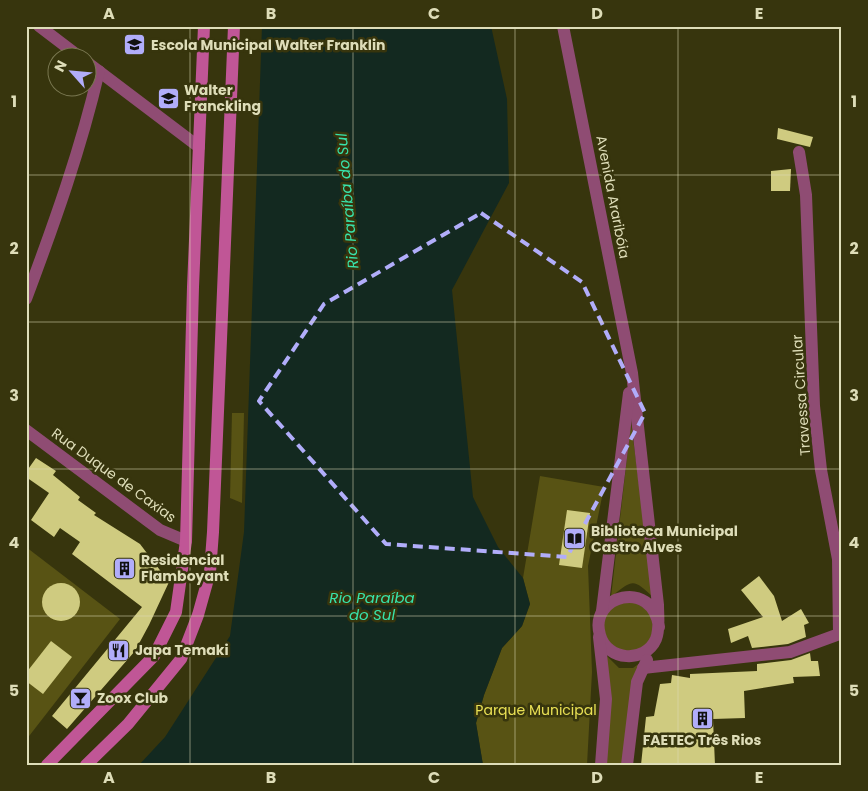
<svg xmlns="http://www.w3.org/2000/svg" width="868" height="791" viewBox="0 0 868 791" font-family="Poppins,sans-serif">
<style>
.green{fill:#585314}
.water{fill:#132920}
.building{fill:#cfcb80}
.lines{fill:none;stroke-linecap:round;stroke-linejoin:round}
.street{stroke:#8f4c73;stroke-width:12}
.secondary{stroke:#c05696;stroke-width:12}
.marked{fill:none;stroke:#b1adfa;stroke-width:4;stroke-dasharray:10 6;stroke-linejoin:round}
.grid{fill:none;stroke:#deddb8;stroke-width:1;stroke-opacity:0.55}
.labels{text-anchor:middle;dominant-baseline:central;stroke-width:5;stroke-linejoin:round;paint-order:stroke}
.poi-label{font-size:14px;font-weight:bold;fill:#deddb8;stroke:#37350d;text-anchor:start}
.street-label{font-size:14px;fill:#deddb8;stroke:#37350d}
.park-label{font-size:14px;fill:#e9e054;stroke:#37350d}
.water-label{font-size:15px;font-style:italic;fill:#38e3ab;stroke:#37350d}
.neatline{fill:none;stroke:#deddb8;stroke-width:2}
.grid-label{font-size:16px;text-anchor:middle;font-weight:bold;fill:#deddb8}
</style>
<rect width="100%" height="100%" fill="#37350d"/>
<!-- green -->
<g class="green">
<path d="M232 413H244L242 503 230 498Z"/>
<path d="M631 423 654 598C633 578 633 579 611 597Z"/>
<path d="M540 476 604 487 588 566 592 672 587 765H483L476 723 484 695 502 648 522 626 530 604 523 578Z"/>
<path d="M26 547 120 619 26 740Z"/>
<circle cx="628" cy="627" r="25"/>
<path d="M606 655 619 668H633L644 660 625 765H603Z"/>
</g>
<!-- water -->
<path class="water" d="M262 26H491L507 99 509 183 452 290 473 497 498 547 523 578 530 604 522 626 502 648 484 695 476 723 483 765H139L165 737 230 636 244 532Z"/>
<!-- building -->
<g class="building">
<path d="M778 128 813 137 810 147 777 139Z"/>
<path d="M791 169 790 191H771V171Z"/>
<path d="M36 458 56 471 53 475 80 497 78 500 96 513 94 515 140 544 169 582 149 625 135 651 67 729 52 716 142 607 72 554 80 542 60 528 54 537 31 520 49 493 26 477V472Z"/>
<path d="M567 510 590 513 582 568 559 565Z"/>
<path d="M759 576 774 596 782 621 801 609 809 623 804 625 806 637 788 644 752 648 748 636 731 643 728 629 763 617 741 590Z"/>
<circle cx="61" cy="602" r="19"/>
<path d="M51 641 72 657 43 694 26 681V673Z"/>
<path d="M810 653 811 661H818L820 676 793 677 794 683 744 691 745 718 713 719 715 765H641L646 717 654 716 660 684 671 683 672 675 690 678V674L757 671V664L791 660Z"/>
</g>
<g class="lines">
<!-- street -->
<g class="street">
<path d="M39 26 81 58"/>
<path d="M563 26 632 373 658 605C658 616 660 629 656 639 645 664 607 661 600 635 588 595 653 578 659 627"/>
<path d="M88 63 199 147"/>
<path d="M799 152 806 195 814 406 821 470 838 559 839 634"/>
<path d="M26 299C54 224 81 149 99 71"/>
<path d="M26 430 160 530 186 541"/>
<path d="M602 611 629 393"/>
<path d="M599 637 606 699 601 765"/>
<path d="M643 668 790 652 842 633"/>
<path d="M627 765 637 682 647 660"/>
</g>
<!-- secondary -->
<g class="secondary">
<path d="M47 765 154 656 176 612 186 541 193 287 204 26"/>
<path d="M86 765 128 724 181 659 198 615 210 572 213 532 234 26"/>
</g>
</g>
<!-- marked area -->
<path class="marked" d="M481 213 582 282 645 413 567 557 386 544 259 401 324 304Z"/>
<!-- grid -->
<path class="grid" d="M190 26V765M353 26V765M515 26V765M678 26V765M26 175H842M26 322H842M26 469H842M26 616H842"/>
<!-- icons -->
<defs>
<symbol id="school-square" viewBox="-11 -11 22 22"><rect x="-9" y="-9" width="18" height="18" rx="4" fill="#b1adfa" stroke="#37350d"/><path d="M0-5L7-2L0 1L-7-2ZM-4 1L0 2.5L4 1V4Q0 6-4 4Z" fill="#111"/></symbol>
<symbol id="university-square" viewBox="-11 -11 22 22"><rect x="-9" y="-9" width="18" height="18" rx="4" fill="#b1adfa" stroke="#37350d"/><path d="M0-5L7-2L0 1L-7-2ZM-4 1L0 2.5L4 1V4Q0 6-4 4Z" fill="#111"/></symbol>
<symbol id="library-square" viewBox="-11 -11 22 22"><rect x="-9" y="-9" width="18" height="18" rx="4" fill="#b1adfa" stroke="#37350d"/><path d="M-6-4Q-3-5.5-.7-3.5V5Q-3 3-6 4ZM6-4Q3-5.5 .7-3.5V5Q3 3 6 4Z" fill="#111"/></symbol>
<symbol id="building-square" viewBox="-11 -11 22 22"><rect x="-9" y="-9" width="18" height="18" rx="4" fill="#b1adfa" stroke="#37350d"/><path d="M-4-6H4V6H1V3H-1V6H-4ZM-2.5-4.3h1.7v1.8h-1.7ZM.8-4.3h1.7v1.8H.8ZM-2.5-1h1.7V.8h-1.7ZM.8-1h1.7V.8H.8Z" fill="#111"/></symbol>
<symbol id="restaurant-square" viewBox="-11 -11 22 22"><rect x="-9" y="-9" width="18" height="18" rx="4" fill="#b1adfa" stroke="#37350d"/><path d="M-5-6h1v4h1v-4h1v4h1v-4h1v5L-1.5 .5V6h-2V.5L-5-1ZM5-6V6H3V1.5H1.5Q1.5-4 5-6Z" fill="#111"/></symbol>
<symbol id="bar-square" viewBox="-11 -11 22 22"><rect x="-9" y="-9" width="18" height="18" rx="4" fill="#b1adfa" stroke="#37350d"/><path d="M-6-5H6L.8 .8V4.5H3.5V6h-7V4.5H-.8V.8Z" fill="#111"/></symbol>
</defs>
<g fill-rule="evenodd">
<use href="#school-square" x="122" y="32" width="25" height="25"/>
<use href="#university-square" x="156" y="86" width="25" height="25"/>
<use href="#library-square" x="562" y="526" width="25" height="25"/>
<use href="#building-square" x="112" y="556" width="25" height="25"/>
<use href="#restaurant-square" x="106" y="638" width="25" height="25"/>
<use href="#bar-square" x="68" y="686" width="25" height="25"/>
<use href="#building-square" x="690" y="706" width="25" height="25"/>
</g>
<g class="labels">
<!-- poi labels -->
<g class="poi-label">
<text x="151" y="45">Escola Municipal Walter Franklin</text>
<text x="184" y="90">Walter<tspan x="184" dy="16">Franckling</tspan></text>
<text x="591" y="531">Biblioteca Municipal<tspan x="591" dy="16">Castro Alves</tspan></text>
<text x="141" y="560">Residencial<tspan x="141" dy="16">Flamboyant</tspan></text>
<text x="135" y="650">Japa Temaki</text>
<text x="97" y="698">Zoox Club</text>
<text x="702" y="740" text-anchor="middle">FAETEC Três Rios</text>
</g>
<!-- street labels -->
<g class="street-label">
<text transform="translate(613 197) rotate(79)">Avenida Araribóia</text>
<text transform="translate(801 395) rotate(-94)">Travessa Circular</text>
<text transform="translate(114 475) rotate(36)">Rua Duque de Caxias</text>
</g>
<!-- park labels -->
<g class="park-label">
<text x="536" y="710">Parque Municipal</text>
</g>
<!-- water labels -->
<g class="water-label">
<text transform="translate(347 201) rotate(-95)">Rio Paraíba do Sul</text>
<text x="372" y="597">Rio Paraíba<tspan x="372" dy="17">do Sul</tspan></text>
</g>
</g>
<!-- border -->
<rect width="868" height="791" fill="none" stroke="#37350d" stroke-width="55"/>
<!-- north arrow -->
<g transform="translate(72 72) rotate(297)"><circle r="24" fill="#37350d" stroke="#7a7851"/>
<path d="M0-4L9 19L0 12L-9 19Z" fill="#b1adfa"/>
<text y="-8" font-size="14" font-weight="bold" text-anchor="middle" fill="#deddb8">N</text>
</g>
<rect x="28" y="28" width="812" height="736" class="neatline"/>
<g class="grid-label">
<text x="109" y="19">A</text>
<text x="271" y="19">B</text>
<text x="434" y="19">C</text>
<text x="597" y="19">D</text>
<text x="759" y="19">E</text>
<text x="14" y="107">1</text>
<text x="854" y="107">1</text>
<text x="14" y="254">2</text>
<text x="854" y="254">2</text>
<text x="14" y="401">3</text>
<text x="854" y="401">3</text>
<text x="14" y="548">4</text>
<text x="854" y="548">4</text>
<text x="14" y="696">5</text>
<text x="854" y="696">5</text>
<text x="109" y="783">A</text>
<text x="271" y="783">B</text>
<text x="434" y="783">C</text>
<text x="597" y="783">D</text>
<text x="759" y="783">E</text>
</g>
</svg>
